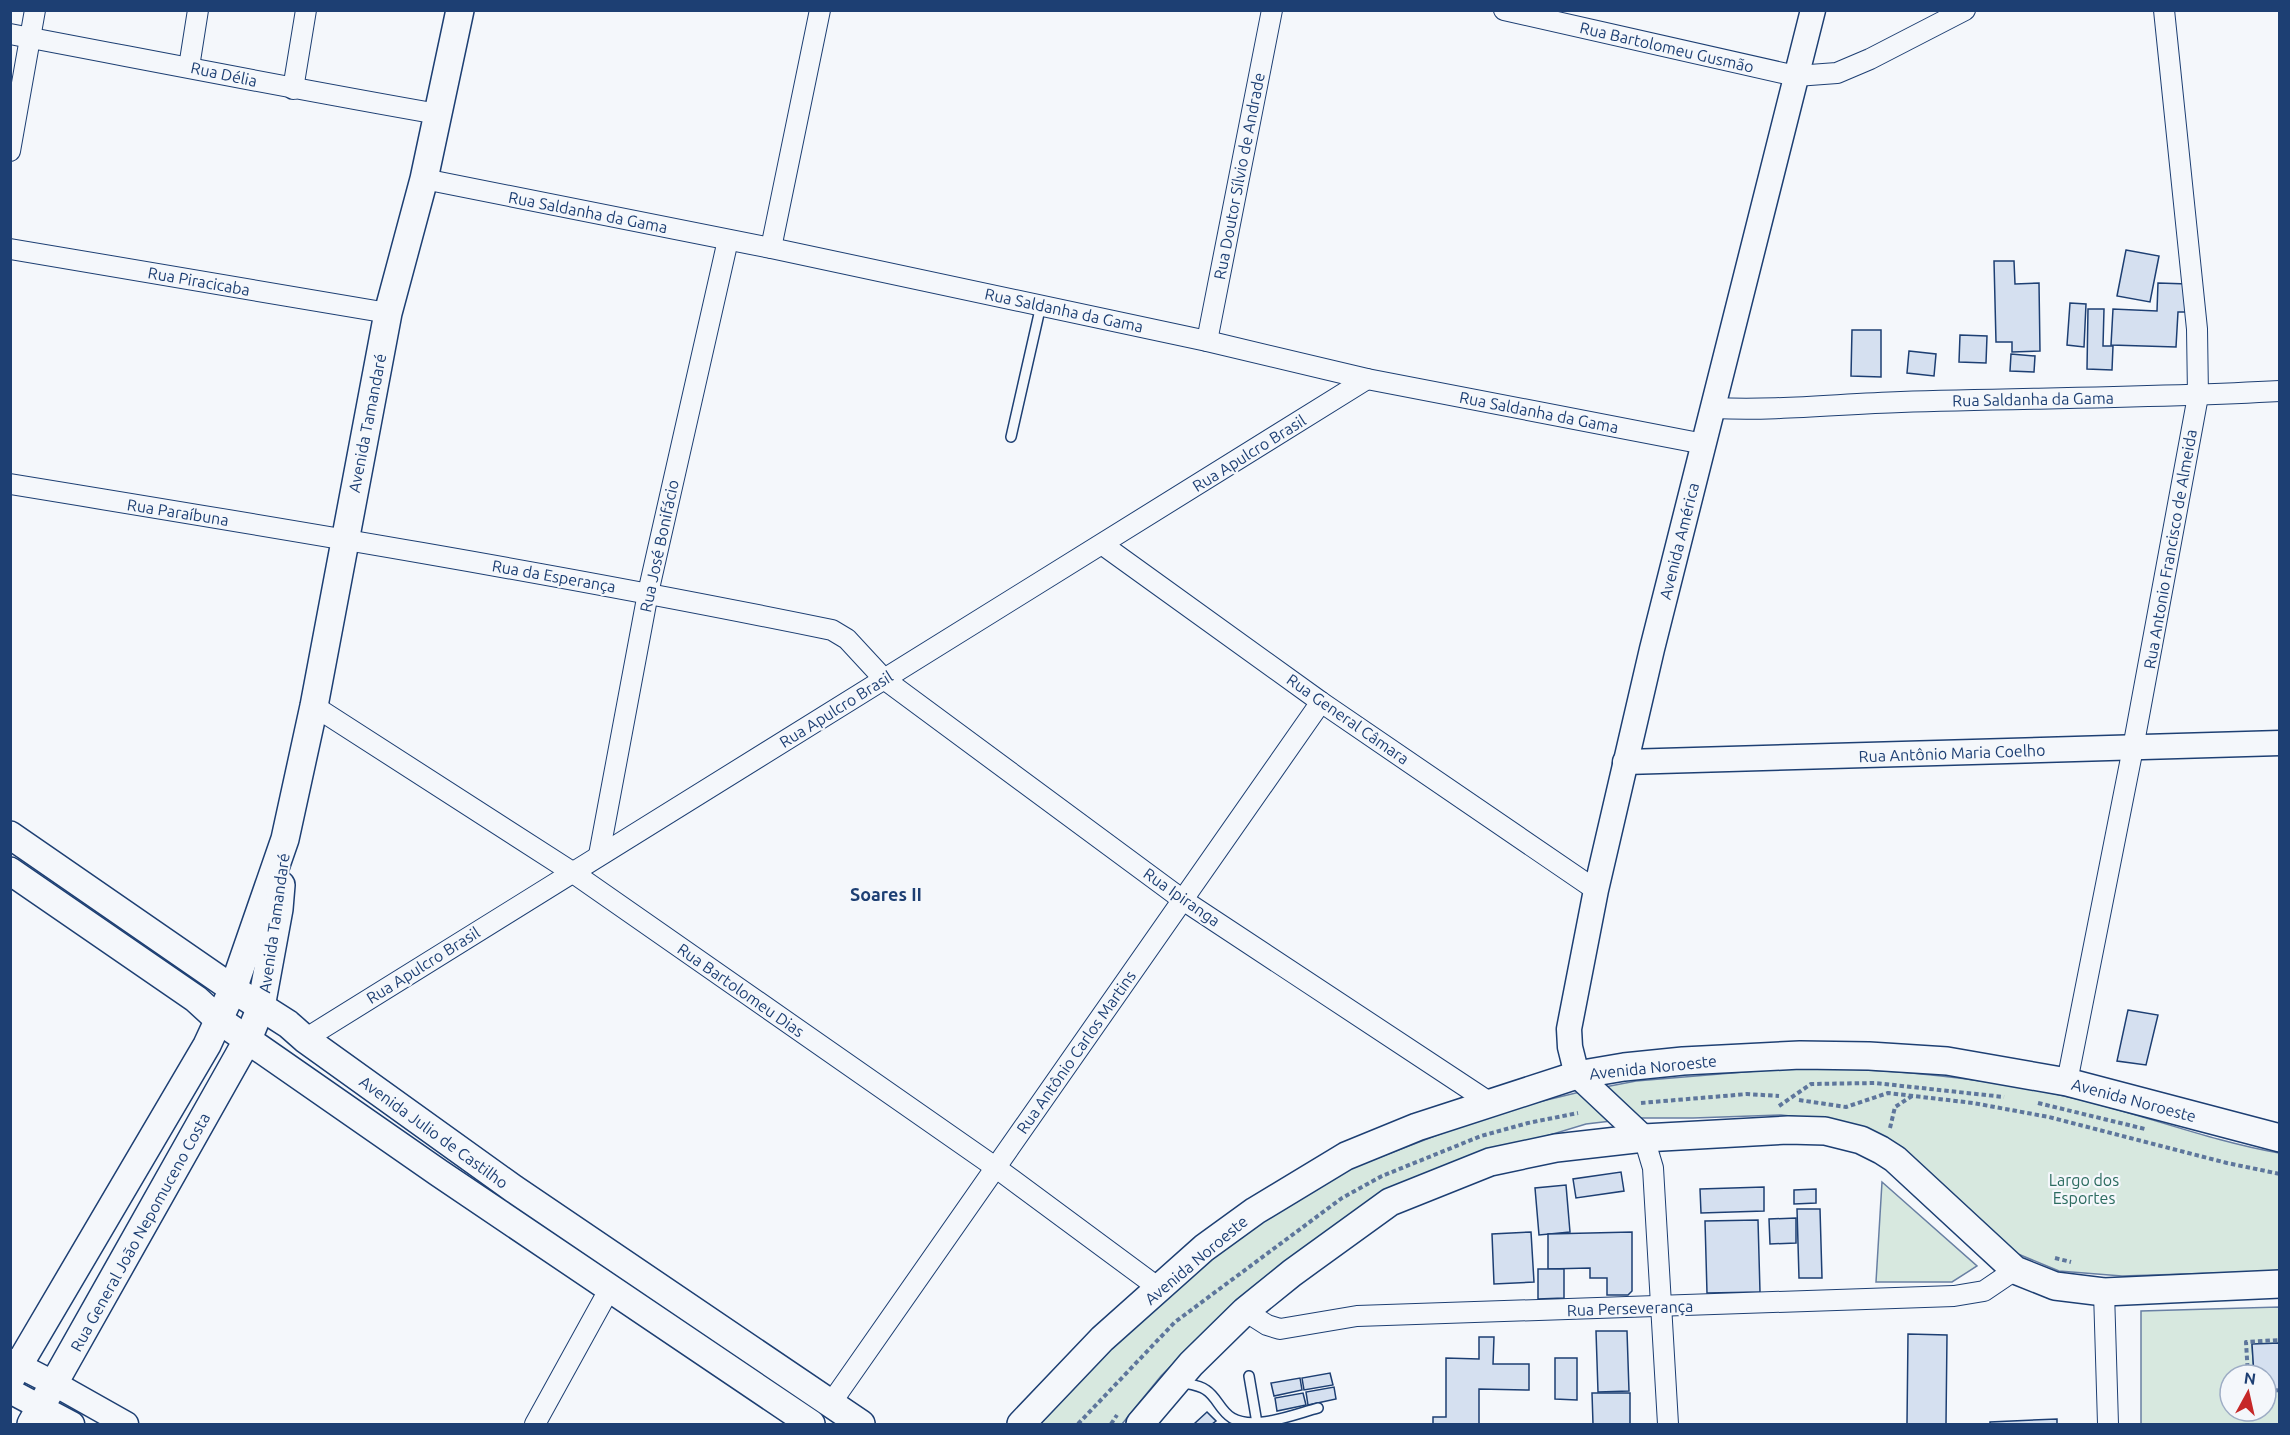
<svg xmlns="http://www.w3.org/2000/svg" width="2290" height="1435" viewBox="0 0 2290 1435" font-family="Ubuntu,sans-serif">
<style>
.green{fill:#d7e8df;stroke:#687fa3;stroke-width:1.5}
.building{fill:#d5e0f0;stroke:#1d3f73;stroke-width:1.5}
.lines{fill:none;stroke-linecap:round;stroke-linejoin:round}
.service-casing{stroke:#1d3f73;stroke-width:12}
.minor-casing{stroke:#1d3f73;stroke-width:22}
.tertiary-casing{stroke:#1d3f73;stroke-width:27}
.secondary-casing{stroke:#1d3f73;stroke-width:30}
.path{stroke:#5e769c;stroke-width:4;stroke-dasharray:4.5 3;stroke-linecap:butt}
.service{stroke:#f4f7fb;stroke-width:9}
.minor{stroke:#f4f7fb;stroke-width:20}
.tertiary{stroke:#f4f7fb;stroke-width:24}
.secondary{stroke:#f4f7fb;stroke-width:27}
.labels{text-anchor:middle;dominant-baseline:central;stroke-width:4.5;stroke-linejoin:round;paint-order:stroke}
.street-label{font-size:16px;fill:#1d3f73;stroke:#f4f7fb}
.park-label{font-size:16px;fill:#2c6c60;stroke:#f4f7fb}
.neighbourhood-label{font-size:18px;font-weight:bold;fill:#1d3f73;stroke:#f4f7fb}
</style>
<rect width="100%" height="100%" fill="#f4f7fb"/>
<!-- green -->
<g class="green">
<path d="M1803 1067C1894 1070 1984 1077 2073 1098 2142 1114 2210 1141 2279 1153V1271L2122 1276 2059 1271 2018 1254 1891 1143 1829 1120 1781 1115 1693 1118H1637L1586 1124 1483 1155 1231 1306 1161 1376 1122 1424H1037L1115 1339 1213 1258 1255 1227 1349 1169 1497 1112 1584 1091 1636 1081Z"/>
<path d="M1882 1182 1977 1266 1952 1282H1876Z"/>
<path d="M2279 1307V1343L2252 1345 2254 1375H2230V1411H2266V1392L2279 1391V1424H2141V1311Z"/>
</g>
<!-- building -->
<g class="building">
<path d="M2126 250 2159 256 2150 302 2117 296Z"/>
<path d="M1994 261H2014L2015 284 2039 283 2040 351 2012 352V342H1996Z"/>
<path d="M2158 283 2188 284 2187 312H2178L2176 347 2111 345 2113 309 2157 311Z"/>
<path d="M2070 303 2086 304 2084 347 2067 345Z"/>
<path d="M2088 309H2104L2103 346H2113L2112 370 2087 369Z"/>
<path d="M1852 330H1881V377L1851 376Z"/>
<path d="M1960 335 1987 336 1986 363 1959 362Z"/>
<path d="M1909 351 1936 354 1934 376 1907 373Z"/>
<path d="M2011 354 2035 356 2034 372 2010 371Z"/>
<path d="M2128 1010 2158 1015 2146 1065 2117 1061Z"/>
<path d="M1621 1172 1624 1191 1576 1198 1573 1179Z"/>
<path d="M1566 1185 1570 1232 1539 1235 1535 1188Z"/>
<path d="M1764 1187V1211L1701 1213 1700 1189Z"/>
<path d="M1816 1189V1203L1794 1204V1190Z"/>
<path d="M1797 1209H1820L1822 1278H1799Z"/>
<path d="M1796 1218V1243L1770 1244 1769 1219Z"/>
<path d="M1758 1220 1760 1292 1707 1293 1705 1221Z"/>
<path d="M1531 1232 1534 1282 1494 1284 1492 1234Z"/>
<path d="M1632 1232V1291L1628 1295H1607V1278H1590V1268L1548 1269V1234Z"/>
<path d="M1538 1269H1564V1298L1538 1299Z"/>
<path d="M1596 1331H1627L1629 1391 1598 1392Z"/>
<path d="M1908 1334 1947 1335 1946 1424H1907Z"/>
<path d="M1479 1337H1494L1493 1364H1529V1390L1479 1389V1424H1433V1417H1446V1358L1479 1359Z"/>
<path d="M2280 1343V1391L2266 1392V1375H2254L2252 1344Z"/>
<path d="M1555 1358H1577V1400L1555 1399Z"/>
<path d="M1330 1373 1333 1385 1304 1390 1302 1378Z"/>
<path d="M1300 1378 1302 1390 1274 1396 1271 1383Z"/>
<path d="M1334 1387 1336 1399 1308 1405 1306 1392Z"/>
<path d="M1303 1393 1306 1405 1277 1411 1275 1398Z"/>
<path d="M1592 1393H1630V1424H1593Z"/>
<path d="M1207 1412 1216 1421 1212 1424H1194Z"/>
<path d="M2057 1419V1424H1990V1422Z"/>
</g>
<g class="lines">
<defs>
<g id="service">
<path d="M1011 437 1041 305"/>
<path d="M1249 1376 1257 1423"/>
<path d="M1179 1382C1188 1384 1200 1385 1206 1390 1217 1397 1220 1411 1232 1418 1254 1431 1295 1414 1318 1408"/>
</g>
<g id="minor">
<path d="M1504 10 1796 76 1837 73 1870 59 1965 10"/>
<path d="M10 34C153 61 295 89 438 114"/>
<path d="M189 67 198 10"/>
<path d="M293 89 306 10"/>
<path d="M10 151 35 10"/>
<path d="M424 179 771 248 1207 341 1367 379 1704 444"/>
<path d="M771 248 820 10"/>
<path d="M10 249 388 313"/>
<path d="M1207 341 1272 10"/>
<path d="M1714 408C1776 411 1838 404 1901 402 2027 398 2153 398 2280 391"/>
<path d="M10 484C285 529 559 574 832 630L847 639 884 679 1183 900 1489 1102"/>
<path d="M1103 545 1321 702 1596 890"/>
<path d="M314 706 572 872 995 1167 1160 1289"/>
<path d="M599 855 648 593 728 240"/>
<path d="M305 1039 1367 379"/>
<path d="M2067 1082 2133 748 2198 396 2197 329 2164 10"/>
<path d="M1644 1138 1653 1168 1668 1424"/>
<path d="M2104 1292 2108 1424"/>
<path d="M1245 1311 1267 1325 1280 1329 1357 1316 1954 1296 1984 1291 2015 1270"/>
<path d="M831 1403 1321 702"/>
<path d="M535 1424 610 1288"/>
</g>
<g id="tertiary">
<path d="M1625 762 2280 743"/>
<path d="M1644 1138 1577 1075 1570 1047 1569 1029 1596 890 1652 649 1813 10"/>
<path d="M10 1361 55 1384 126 1424"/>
<path d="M10 1391 72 1424"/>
</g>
<g id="secondary">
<path d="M10 835 233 989 288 1024 305 1039 514 1189 861 1424"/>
<path d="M10 871 196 999 219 1020 439 1173 811 1424"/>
<path d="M10 1380 207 1045 233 989 285 839 314 706 388 313 424 179 460 10"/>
<path d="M31 1424 248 1039 261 1007 279 909 281 885"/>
<path d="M1021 1424 1102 1339 1204 1248 1255 1211 1346 1156 1417 1127 1577 1075 1624 1067 1683 1061 1800 1055 1869 1056 1947 1061 2067 1082 2280 1138"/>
<path d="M1140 1424 1191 1364 1245 1311 1292 1273 1390 1202 1490 1162 1556 1148 1644 1138 1788 1130 1825 1131 1861 1140 1881 1150 1895 1159 2015 1270 2055 1286 2104 1292 2280 1284"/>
</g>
</defs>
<!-- service casing -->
<use href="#service" class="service-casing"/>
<!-- minor casing -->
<use href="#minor" class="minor-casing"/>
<!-- tertiary casing -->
<use href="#tertiary" class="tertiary-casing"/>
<!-- secondary casing -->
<use href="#secondary" class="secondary-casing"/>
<!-- path -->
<g class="path">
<path d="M1799 1100 1846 1107 1888 1093 1973 1103 2049 1117 2227 1163 2280 1174"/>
<path d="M1641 1103 1747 1094 1779 1096"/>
<path d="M2038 1103 2145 1129"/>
<path d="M1779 1106 1811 1084 1875 1083 2004 1097"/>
<path d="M1890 1128 1895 1107 1912 1096"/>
<path d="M2055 1258 2071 1262"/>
<path d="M2248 1375 2246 1342 2280 1340"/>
<path d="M2266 1391 2280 1390"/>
<path d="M1078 1424 1175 1322 1342 1198 1382 1176 1481 1136 1528 1123 1578 1113"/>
<path d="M1111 1424 1117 1415"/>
</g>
<!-- service -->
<use href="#service" class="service"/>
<!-- minor -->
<use href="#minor" class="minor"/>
<!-- tertiary -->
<use href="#tertiary" class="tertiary"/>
<!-- secondary -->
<use href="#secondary" class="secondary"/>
</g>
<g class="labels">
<!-- street labels -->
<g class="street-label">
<text transform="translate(1667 47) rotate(13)">Rua Bartolomeu Gusmão</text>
<text transform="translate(224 74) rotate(12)">Rua Délia</text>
<text transform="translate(1239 176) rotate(-79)">Rua Doutor Sílvio de Andrade</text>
<text transform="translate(588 212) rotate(11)">Rua Saldanha da Gama</text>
<text transform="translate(199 281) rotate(10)">Rua Piracicaba</text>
<text transform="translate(1064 310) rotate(12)">Rua Saldanha da Gama</text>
<text transform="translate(2033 399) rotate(-1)">Rua Saldanha da Gama</text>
<text transform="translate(1539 412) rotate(11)">Rua Saldanha da Gama</text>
<text transform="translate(367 423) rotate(-79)">Avenida Tamandaré</text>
<text transform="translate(1249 453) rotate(-32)">Rua Apulcro Brasil</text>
<text transform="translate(178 512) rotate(9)">Rua Paraíbuna</text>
<text transform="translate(1679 541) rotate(-76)">Avenida América</text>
<text transform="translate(659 546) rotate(-78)">Rua José Bonifácio</text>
<text transform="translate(2170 549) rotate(-80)">Rua Antonio Francisco de Almeida</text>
<text transform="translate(554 576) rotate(10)">Rua da Esperança</text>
<text transform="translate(836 709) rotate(-32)">Rua Apulcro Brasil</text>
<text transform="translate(1348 719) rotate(35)">Rua General Câmara</text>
<text transform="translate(1952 753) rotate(-2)">Rua Antônio Maria Coelho</text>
<text transform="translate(1182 897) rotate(35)">Rua Ipiranga</text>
<text transform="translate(274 923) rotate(-82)">Avenida Tamandaré</text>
<text transform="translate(423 965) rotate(-32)">Rua Apulcro Brasil</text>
<text transform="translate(741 990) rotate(35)">Rua Bartolomeu Dias</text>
<text transform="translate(1076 1052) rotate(-55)">Rua Antônio Carlos Martins</text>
<text transform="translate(1653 1067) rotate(-6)">Avenida Noroeste</text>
<text transform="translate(2134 1100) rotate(15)">Avenida Noroeste</text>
<text transform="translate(434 1132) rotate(36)">Avenida Julio de Castilho</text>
<text transform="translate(140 1232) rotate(-61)">Rua General João Nepomuceno Costa</text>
<text transform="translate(1196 1260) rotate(-40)">Avenida Noroeste</text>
<text transform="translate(1630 1308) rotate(-2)">Rua Perseverança</text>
</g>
<!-- park labels -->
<g class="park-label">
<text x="2084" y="1180">Largo dos<tspan x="2084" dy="18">Esportes</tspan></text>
</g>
<!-- neighbourhood labels -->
<g class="neighbourhood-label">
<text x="886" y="894">Soares II</text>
</g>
</g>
<!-- border -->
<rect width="2290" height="1435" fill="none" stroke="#1d3f73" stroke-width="24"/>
<!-- north arrow -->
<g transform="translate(2248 1393) rotate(8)"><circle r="28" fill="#f4f7fb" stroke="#9eadc5" stroke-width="1.5"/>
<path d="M0-4.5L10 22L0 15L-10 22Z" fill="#c62828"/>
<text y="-9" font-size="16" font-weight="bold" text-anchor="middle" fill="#1d3f73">N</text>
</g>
</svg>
